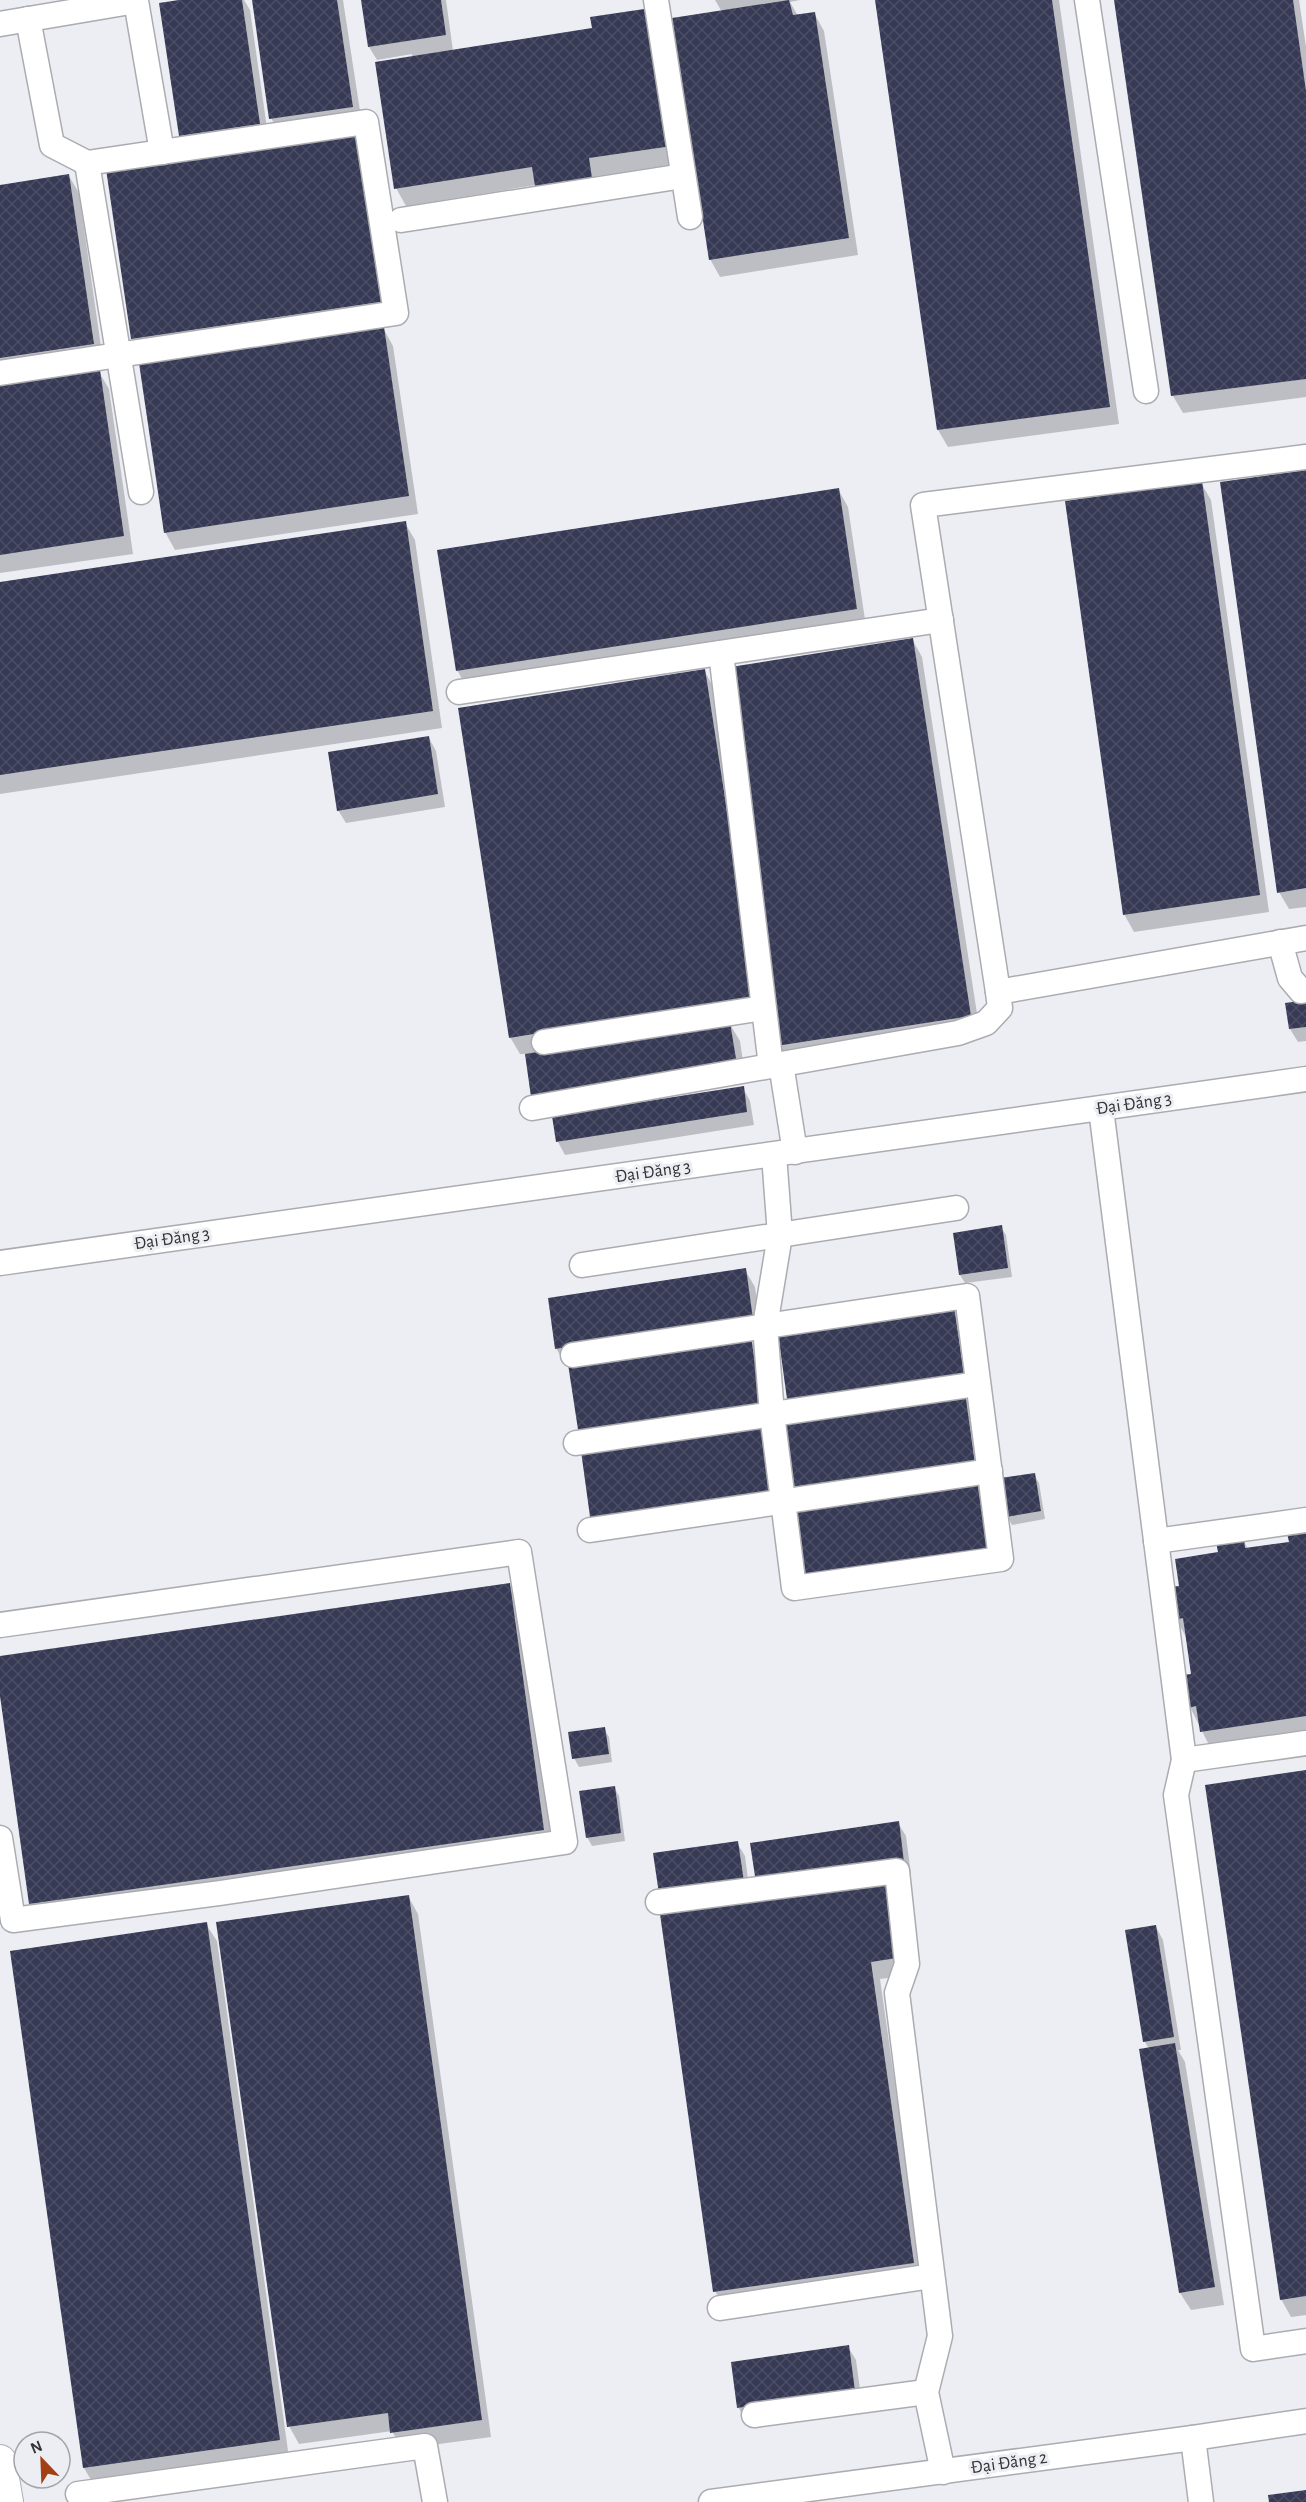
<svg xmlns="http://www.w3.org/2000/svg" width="1306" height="2502" viewBox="0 0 1306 2502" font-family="'Alegreya Sans',sans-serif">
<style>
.shadow{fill:#0003}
.building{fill:url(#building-cross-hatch)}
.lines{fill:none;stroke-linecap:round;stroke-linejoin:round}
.minor-casing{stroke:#abacb1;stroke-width:27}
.major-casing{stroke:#abacb1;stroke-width:34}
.minor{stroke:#fff;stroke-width:24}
.major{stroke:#fff;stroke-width:32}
.labels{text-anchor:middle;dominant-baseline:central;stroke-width:6;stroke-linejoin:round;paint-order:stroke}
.street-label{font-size:18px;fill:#333436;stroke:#edeef4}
</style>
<defs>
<pattern id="building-cross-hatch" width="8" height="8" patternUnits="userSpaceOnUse" patternTransform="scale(1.5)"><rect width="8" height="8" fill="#373a54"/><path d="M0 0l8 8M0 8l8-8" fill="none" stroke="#4c4e65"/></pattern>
</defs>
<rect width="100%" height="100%" fill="#edeef4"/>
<!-- shadow -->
<g class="shadow">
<path d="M188 0H244L250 10 269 142 191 153 180 136Z"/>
<path d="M253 0H343L362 124 281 136 271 118Z"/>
<path d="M363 0H446L453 51 594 29 681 163 598 176 601 195 546 203 536 185 406 206 396 188 412 54 377 60 369 47Z"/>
<path d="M715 0H800L790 2 798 16 814 13 824 31 858 255 720 277 710 259 722 12Z"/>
<path d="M877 0H1059L1119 424 948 447 938 430Z"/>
<path d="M1115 0H1299L1306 47V397L1183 413 1173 396Z"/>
<path d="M355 134 390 320 142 356 132 339 108 170Z"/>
<path d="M69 176 79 193 103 361 0 376V186Z"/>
<path d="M383 328 393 346 418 514 175 550 165 532Z"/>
<path d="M99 372 109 389 133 554 0 573V387Z"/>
<path d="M1306 471V907L1289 909 1279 892Z"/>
<path d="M1201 483 1211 500 1269 912 1134 932 1124 914Z"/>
<path d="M838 489 848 507 866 626 467 688 457 670Z"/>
<path d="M405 523 415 540 442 728 0 794V583Z"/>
<path d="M912 639 922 657 980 1033 788 1063 778 1046Z"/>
<path d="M704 670 714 688 765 1016 728 1021 740 1041 746 1082 533 1096 526 1054H520L510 1037Z"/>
<path d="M429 738 436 751 445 807 346 823 338 810Z"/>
<path d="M1306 1001V1041L1298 1042 1290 1029Z"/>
<path d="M743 1088 750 1101 754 1125 565 1155 558 1142Z"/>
<path d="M1001 1227 1006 1235 1012 1277 965 1283 960 1275 954 1234Z"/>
<path d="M745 1270 755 1287 762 1336 750 1338 760 1356 761 1427 770 1443 780 1514 603 1541 593 1523 570 1365 566 1366 556 1348Z"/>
<path d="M954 1309 964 1326 974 1397 966 1398 974 1412 977 1483 987 1499 997 1569 815 1596Z"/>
<path d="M1034 1475 1039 1483 1045 1519 1012 1525 1007 1516Z"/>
<path d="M1306 1532V1735L1211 1749 1190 1707 1193 1675 1186 1637 1176 1619 1181 1587 1219 1553 1243 1540 1248 1549 1290 1543Z"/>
<path d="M509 1585 519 1602 553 1847 41 1921 31 1903 0 1686V1658Z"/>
<path d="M604 1729 609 1737 612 1762 579 1767 574 1758Z"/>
<path d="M1306 1772V2315L1291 2317 1281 2299Z"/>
<path d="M614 1787 619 1796 625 1841 592 1846 587 1837Z"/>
<path d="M898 1823 906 1836 911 1875 765 1896Z"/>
<path d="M737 1843 745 1856 750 1895 668 1906Z"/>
<path d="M408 1896 418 1914 491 2437 402 2449 392 2431 299 2444 289 2426Z"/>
<path d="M901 1900 912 1975 880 1979 923 2280 725 2309 715 2291 662 1915Z"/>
<path d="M206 1924 217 1941 289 2458 94 2485 84 2468Z"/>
<path d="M1156 1927 1163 1940 1181 2050H1178L1185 2062 1224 2305 1191 2310 1180 2293 1149 2049 1145 2042 1127 1932Z"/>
<path d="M848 2347 856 2360 862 2404 746 2420 738 2407Z"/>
</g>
<!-- building -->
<g class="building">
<path d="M179 0H242L260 124 179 136 159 3Z"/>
<path d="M252 0H337L353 107 269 119Z"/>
<path d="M361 0H441L446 35 368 47Z"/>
<path d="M789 0 793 15 815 12 849 238 709 260 672 18Z"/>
<path d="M875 0H1052L1110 407 937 430Z"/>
<path d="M1114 0H1293L1306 91V379L1171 396Z"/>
<path d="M651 8 672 146 589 158 592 178 535 186 532 167 394 189 375 62 592 28 590 17Z"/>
<path d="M356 132 381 302 131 339 106 169Z"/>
<path d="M69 174 94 344 0 358V185Z"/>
<path d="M384 327 409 496 164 533 139 363Z"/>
<path d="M100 370 124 536 0 555V385Z"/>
<path d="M1306 470V888L1277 893 1220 482Z"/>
<path d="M1202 481 1260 895 1123 915 1065 501Z"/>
<path d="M839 488 857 609 456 671 437 550Z"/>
<path d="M406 521 433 711 0 775V582Z"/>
<path d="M913 638 971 1016 776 1046 718 669Z"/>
<path d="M705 669 756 998 509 1038 458 708Z"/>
<path d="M429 736 438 794 337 811 328 752Z"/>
<path d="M1306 1000V1027L1289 1029 1285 1003Z"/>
<path d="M730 1022 737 1065 531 1097 525 1054Z"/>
<path d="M744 1086 747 1112 556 1142 552 1116Z"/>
<path d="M1002 1225 1008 1268 959 1275 953 1233Z"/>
<path d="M746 1268 753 1319 555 1349 548 1298Z"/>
<path d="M954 1307 965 1380 788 1406 778 1334Z"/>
<path d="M751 1337 762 1409 579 1436 568 1364Z"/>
<path d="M965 1392 975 1464 795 1492 784 1419Z"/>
<path d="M761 1424 771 1497 591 1524 581 1451Z"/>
<path d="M1035 1473 1041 1511 1006 1517 1000 1478Z"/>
<path d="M977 1480 988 1551 803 1579 792 1508Z"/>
<path d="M1306 1530V1716L1200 1732 1196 1706 1188 1708 1183 1675 1191 1674 1183 1618 1175 1620 1170 1587 1179 1586 1175 1559 1218 1552 1216 1542 1244 1538 1245 1548 1289 1542 1287 1533Z"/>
<path d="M510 1583 544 1830 29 1904 0 1696V1656Z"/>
<path d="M605 1727 609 1754 572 1759 568 1732Z"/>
<path d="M1306 1770V2296L1280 2300 1205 1785Z"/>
<path d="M615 1786 621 1833 586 1838 579 1791Z"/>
<path d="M899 1821 904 1862 756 1883 750 1843Z"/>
<path d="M738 1841 744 1882 659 1894 653 1853Z"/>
<path d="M892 1881 903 1957 871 1962 914 2263 713 2292 660 1914Z"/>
<path d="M409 1895 482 2420 390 2433 388 2413 287 2427 216 1922Z"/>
<path d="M207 1922 280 2440 83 2468 10 1951Z"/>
<path d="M1156 1925 1174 2037 1143 2042 1125 1930Z"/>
<path d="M1175 2043 1215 2287 1179 2293 1139 2049Z"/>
<path d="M849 2345 855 2391 737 2408 731 2362Z"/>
<path d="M1306 2490V2502H1269L1268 2495Z"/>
</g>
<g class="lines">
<defs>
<g id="minor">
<path d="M656 0 690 217"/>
<path d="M1087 0 1146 391"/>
<path d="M0 24 136 1 162 152"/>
<path d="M87 163 141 492"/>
<path d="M401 220 683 176"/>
<path d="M0 373 396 313 366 122 87 163 52 145 28 19"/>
<path d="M721 653 771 1066"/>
<path d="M459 692 941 620"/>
<path d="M1280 942 1290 978 1301 991 1306 990"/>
<path d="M998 992 1306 938"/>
<path d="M544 1042 763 1008"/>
<path d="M781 1064 795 1152"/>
<path d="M532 1108 958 1033 986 1023 1000 1008 998 992 923 505 1306 457"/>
<path d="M1101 1109 1184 1760 1176 1795 1253 2349 1306 2341"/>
<path d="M0 1263 1306 1079"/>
<path d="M582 1265 956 1208"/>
<path d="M573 1355 967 1296 1001 1559 794 1588 772 1414 765 1326 780 1235 774 1155"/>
<path d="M576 1443 977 1384"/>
<path d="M590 1530 990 1471"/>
<path d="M1156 1541 1306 1520"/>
<path d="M0 1625 519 1552 565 1842 220 1893 13 1920 0 1838"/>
<path d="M1184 1760 1306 1743"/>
<path d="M658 1902 897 1871 907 1964 897 1993 940 2336 926 2392 943 2472"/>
<path d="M720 2308 932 2276"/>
<path d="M754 2415 926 2392"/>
<path d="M1193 2438 1201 2502"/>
<path d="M78 2494 425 2446 435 2502"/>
<path d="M711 2502 1193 2438 1306 2421"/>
</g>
<path id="major" d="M0 2461 7 2502"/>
</defs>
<!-- minor casing -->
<use href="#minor" class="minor-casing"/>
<!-- major casing -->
<use href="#major" class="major-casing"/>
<!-- minor -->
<use href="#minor" class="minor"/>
<!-- major -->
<use href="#major" class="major"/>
</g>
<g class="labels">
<!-- street labels -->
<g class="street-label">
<text transform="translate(1134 1104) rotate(-8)">Đại Đăng 3</text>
<text transform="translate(653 1172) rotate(-8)">Đại Đăng 3</text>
<text transform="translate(172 1239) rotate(-8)">Đại Đăng 3</text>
<text transform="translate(1009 2463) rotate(-8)">Đại Đăng 2</text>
</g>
</g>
<!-- north arrow -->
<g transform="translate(42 2460) rotate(337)"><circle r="28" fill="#edeef4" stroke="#a3a4a8" stroke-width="1.5"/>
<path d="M0-4.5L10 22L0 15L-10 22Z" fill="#a43e13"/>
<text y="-9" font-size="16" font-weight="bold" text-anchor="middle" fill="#333436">N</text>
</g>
</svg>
